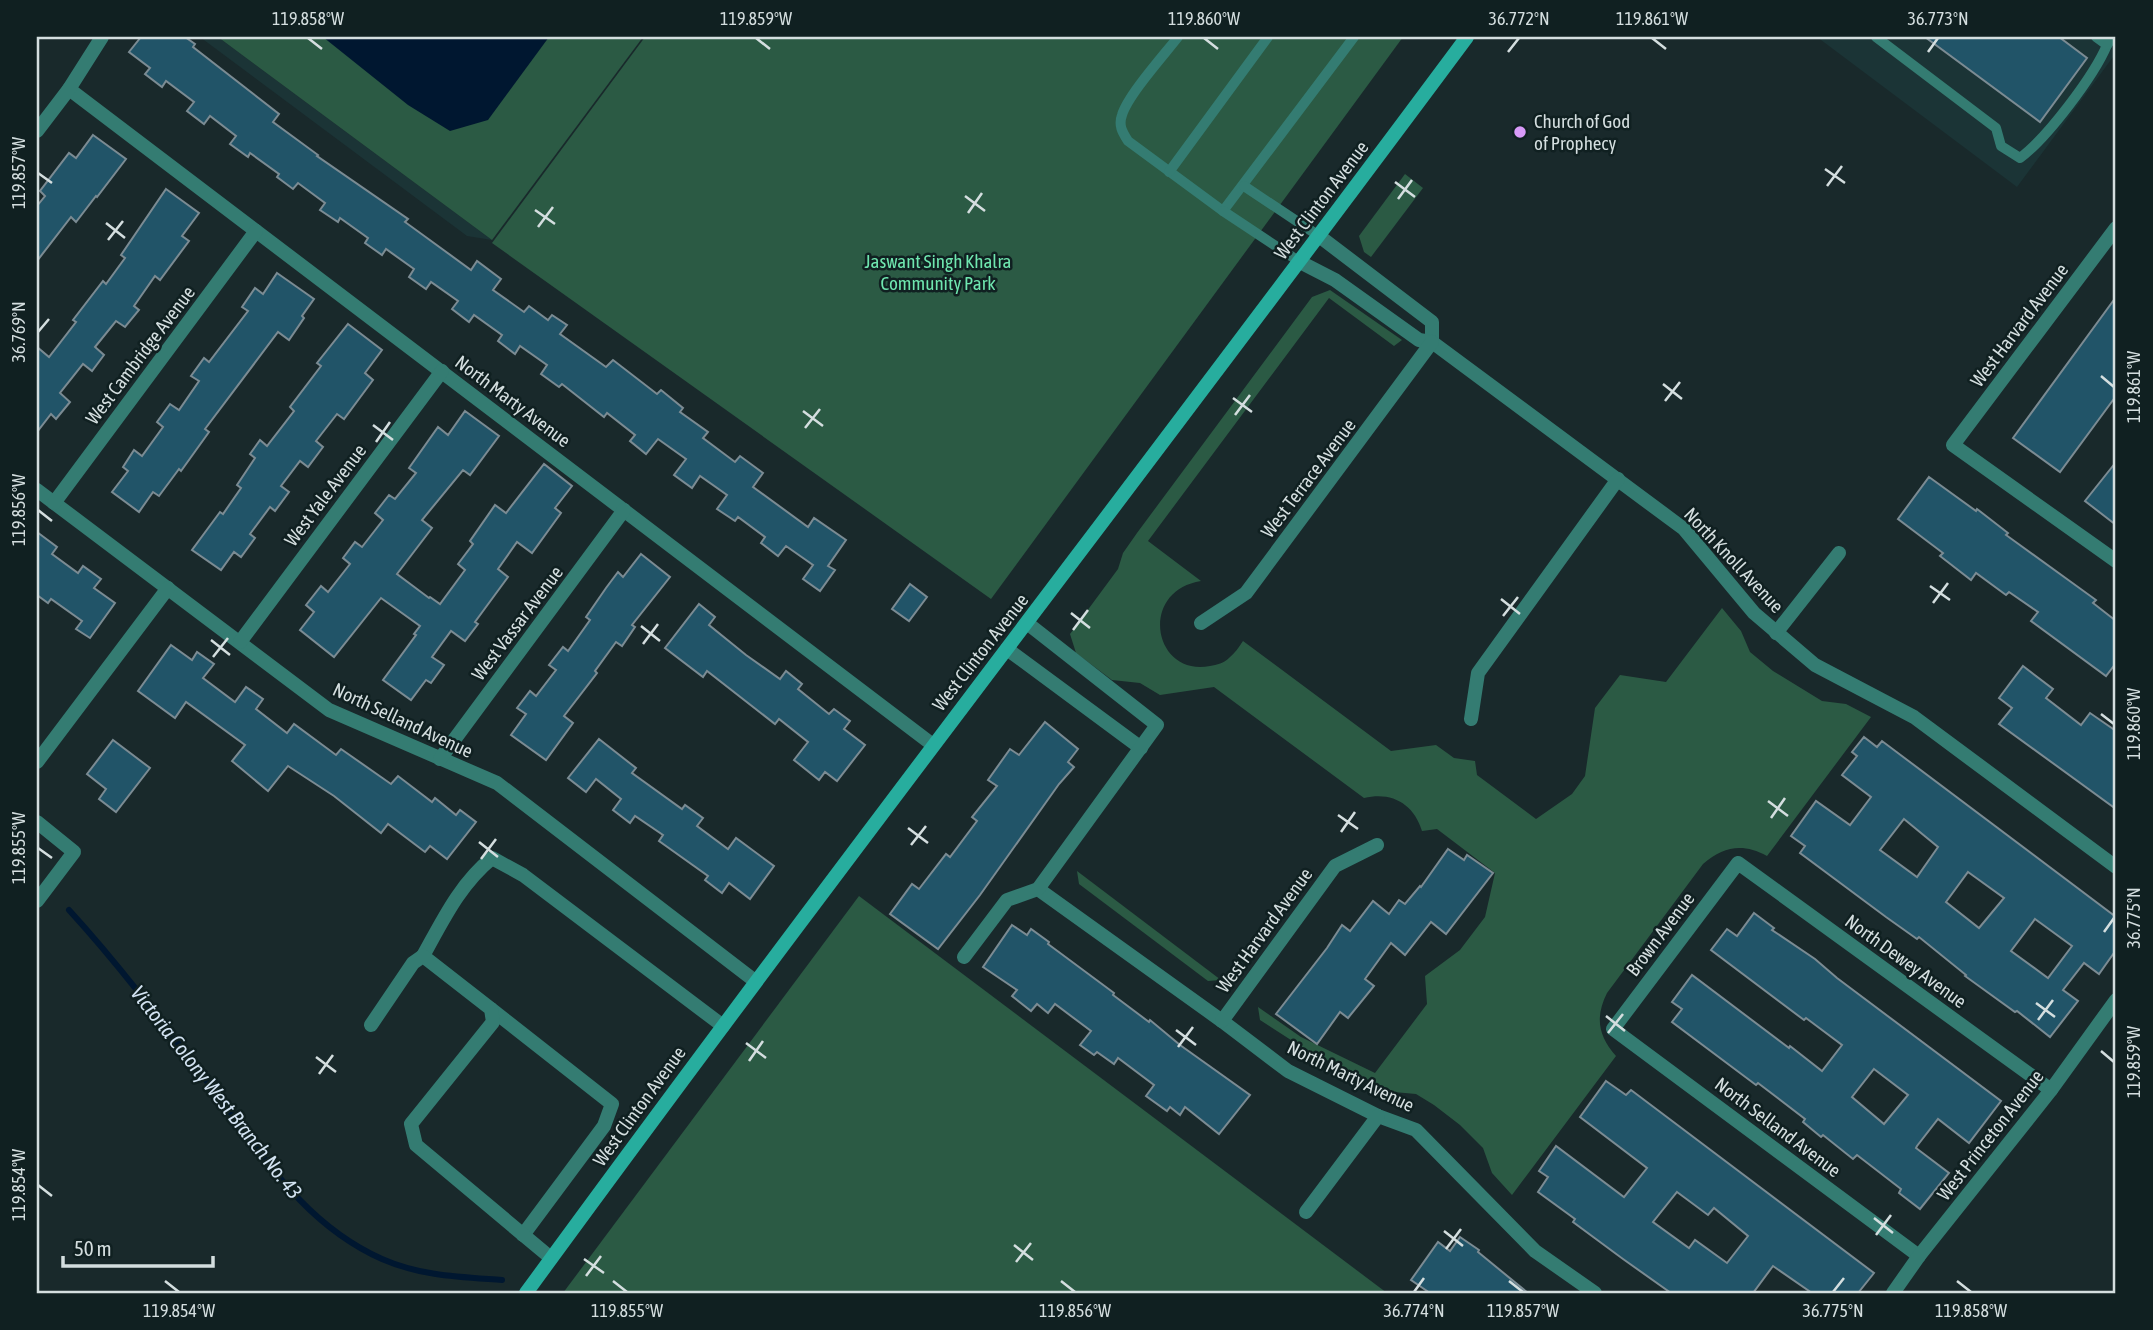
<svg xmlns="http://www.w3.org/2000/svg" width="2153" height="1330" viewBox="0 0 2153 1330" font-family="'Asap Condensed',sans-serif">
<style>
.built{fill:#1b3436}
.green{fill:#2b5a44}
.water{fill:#001730}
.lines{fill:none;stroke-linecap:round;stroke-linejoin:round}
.stream{stroke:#001730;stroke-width:6}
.building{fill:#215468;stroke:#7b8b93;stroke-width:2;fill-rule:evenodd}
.service{stroke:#347c72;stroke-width:10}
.minor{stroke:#347c72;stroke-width:14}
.secondary{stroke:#27ad9e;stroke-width:14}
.ticks{fill:none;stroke:#d4dedf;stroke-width:2.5}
.poi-dot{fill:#d89af8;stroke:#102021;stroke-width:2.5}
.labels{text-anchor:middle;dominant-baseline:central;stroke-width:5;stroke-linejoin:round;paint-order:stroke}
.poi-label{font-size:19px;fill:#d4dedf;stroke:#102021;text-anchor:start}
.street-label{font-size:19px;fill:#d4dedf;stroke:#102021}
.park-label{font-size:19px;fill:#6fe6af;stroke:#102021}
.water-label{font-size:21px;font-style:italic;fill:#d3e3f2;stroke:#102021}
.neatline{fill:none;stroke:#d4dedf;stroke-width:2.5}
.ticks-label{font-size:18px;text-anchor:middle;fill:#d4dedf}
</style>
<rect width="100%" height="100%" fill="#19292b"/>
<!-- built -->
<g class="built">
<path d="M200 37H218L492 240 467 236Z"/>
<path d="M1817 37H2116V53L2017 187Z"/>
</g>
<!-- green -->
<g class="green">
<path d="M218 37H643L492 240Z"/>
<path d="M645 37H1403L991 599 492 243Z"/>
<path d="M1405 174 1423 188 1371 257 1364 252 1359 236Z"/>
<path d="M1330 290 1402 340 1394 346 1329 298 1148 541 1201 581C1138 591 1153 677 1210 666 1217 665 1224 663 1229 658 1235 653 1239 647 1243 641L1391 751 1436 745 1454 758 1475 761 1477 775 1536 819 1572 794 1585 776 1595 708 1620 675 1666 682 1722 608 1741 631 1750 652 1773 671 1822 701 1846 704 1871 717 1767 856C1743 843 1724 846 1703 864L1607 993C1595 1017 1598 1036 1616 1056L1512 1195 1492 1173 1483 1148 1460 1125 1434 1105 1416 1094 1394 1092 1308 1051 1260 1020 1258 1007 1301 1037 1375 1073 1427 1004 1425 976 1460 950 1485 917 1495 873 1437 829 1422 831C1414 804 1392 791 1364 798L1214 687 1160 695 1140 683 1112 680 1076 653 1070 634 1118 569 1123 553 1137 533 1312 297Z"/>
<path d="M1077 871 1221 980 1208 981 1079 884Z"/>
<path d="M859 896 1387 1293H563Z"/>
</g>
<!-- water -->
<path class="water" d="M323 37H549L488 120 450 131 408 105Z"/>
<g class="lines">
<!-- stream -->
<path class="stream" d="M69 910C122 968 168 1030 215 1092 265 1158 304 1224 382 1259 420 1276 461 1277 502 1280"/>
</g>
<!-- building -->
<g class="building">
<path d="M141 37H185L195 44 193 47 279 114 273 122 318 155 317 156 408 219 405 222 471 270 477 261 501 279 493 290 524 312 529 306 548 320 552 315 567 325 560 334 606 367 613 360 657 394 661 390 683 408 680 412 708 432 703 438 735 462 740 456 763 473 753 487 808 527 814 518 846 540 828 566 835 570 820 591 803 579 813 565 786 546 778 556 761 543 765 537 738 517 735 521 717 509 727 495 700 476 692 488 674 475 686 459 658 439 646 454 630 441 635 435 607 413 604 417 562 384 559 387 541 374 547 365 520 346 515 354 498 341 502 335 474 315 469 322 452 309 458 301 431 282 426 289 409 277 414 269 386 249 382 255 365 243 368 238 340 218 338 222 320 210 325 203 298 183 293 189 277 177 279 174 250 153 248 157 230 144 236 136 210 116 204 124 187 111 194 102 166 81 162 87 145 74 150 68 129 52Z"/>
<path d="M1925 37H2059L2087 58 2040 122Z"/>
<path d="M93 135 126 159 97 197 96 196 76 222 71 217 37 261V206L45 196 40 191 69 153 76 158Z"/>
<path d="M166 189 199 213 182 236 189 241 160 280 155 276 134 306 139 310 125 327 116 321 95 347 104 355 92 371 83 364 60 393 70 402 56 419 51 414 37 432V347L49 357 76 322 73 320 103 281 106 284 125 258 121 255Z"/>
<path d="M277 273 314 299 302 316 304 318 289 340 278 332 205 429 209 432 181 471 179 469 159 496 153 492 139 512 112 492 128 471 123 467 134 450 142 456 163 427 157 422 170 404 179 410 199 381 191 376 204 358 209 362 248 311 242 307 255 288 263 294Z"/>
<path d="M2116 297V396L2060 472 2013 438Z"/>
<path d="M348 324 382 350 365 373 373 380 344 419 337 414 316 441 323 447 308 467 300 461 281 486 289 492 275 511 270 507 250 534 255 538 241 557 234 552 221 570 192 550 220 512 223 514 241 488 237 485 255 458 250 454 260 440 267 446 294 411 290 407 321 366 317 363Z"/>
<path d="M465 411 499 436 470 475 463 470 422 520 432 528 397 574 429 598 430 597 440 604 465 570 458 564 473 544 470 541 495 505 506 513 544 464 572 486 555 508 561 513 532 553 517 542 498 569 508 577 475 622 478 624 465 641 451 631 432 657 444 665 431 683 426 680 411 700 383 680 416 635 414 634 420 626 381 598 334 657 300 630 314 612 306 605 321 586 328 592 350 564 343 558 355 542 362 547 383 520 375 513 389 495 395 499 416 473 409 468 438 427 448 435Z"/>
<path d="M2116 462V525L2085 501Z"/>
<path d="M1929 477 1976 511 1977 509 2008 533 2006 535 2096 600 2093 603 2116 621V663L2106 676 2031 621 2038 612 2009 592 2006 595 1976 573 1971 580 1940 556 1943 553 1898 519Z"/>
<path d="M37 532 57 547 52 554 78 573 83 566 101 579 94 588 115 603 90 638 76 629 82 621 51 599 48 603 37 595Z"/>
<path d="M641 554 670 577 632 625 635 627 622 646 616 642 595 671 597 673 564 716 573 723 546 760 511 735 526 714 517 708 530 691 536 696 556 670 549 665 563 647 568 651 590 620 586 617 606 588 618 572 623 577Z"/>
<path d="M910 584 927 597 909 621 892 609Z"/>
<path d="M699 604 715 617 709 625 746 655 780 679 786 671 802 684 798 689 829 714 834 709 850 721 844 729 865 745 837 781 825 772 819 780 794 760 808 742 779 719 775 724 707 671 703 677 665 648Z"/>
<path d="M171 645 192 660 197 652 214 664 203 678 235 702 246 687 263 699 256 709 287 733 294 724 336 755 341 749 391 784 398 776 432 802 435 798 456 815 460 810 476 822 447 859 430 846 425 852 388 824 381 833 334 796 288 766 268 791 232 761 245 745 186 702 175 718 138 691Z"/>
<path d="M2023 666 2053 689 2046 698 2081 725 2090 713 2116 731V809L1999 724 2012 708 1999 698Z"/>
<path d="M1045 722 1078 749 1068 762 1074 767 1059 784 980 895 938 949 890 914 912 884 919 889 946 854 950 857 977 821 972 817 997 786 988 780 1010 749 1019 755Z"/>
<path d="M1864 737 1877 747 1882 741 2116 917V950L2099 974 2084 963 2063 990 2078 1001 2050 1037 2017 1011 2015 1012 1965 976 1966 975 1919 937 1917 939 1886 917 1800 853 1805 846 1791 836 1816 801 1850 825 1871 797 1842 775 1857 756 1852 752ZM1904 819 1938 847 1917 877 1880 850ZM1968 872 2004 898 1979 928 1946 902ZM2035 919 2072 946 2048 978 2011 951Z"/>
<path d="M599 739 636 768 632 773 682 809 685 805 703 818 697 826 728 849 736 838 774 866 750 899 729 883 722 893 705 880 708 876 659 841 663 835 635 816 630 823 613 810 621 799 596 779 586 792 568 778Z"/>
<path d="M113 740 150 768 116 812 99 799 106 789 87 774Z"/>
<path d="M1448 849 1464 860 1467 855 1493 873 1446 934 1431 922 1405 955 1391 943 1365 979 1374 986 1348 1018 1340 1012 1317 1044 1276 1014 1327 948 1342 925 1350 931 1373 901 1389 914 1399 900 1405 904 1420 886 1421 887Z"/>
<path d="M1754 913 1774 928 1772 930 1815 959 1837 978 2001 1101 1969 1143 1938 1119 1917 1146 1916 1148 1949 1173 1920 1209 1899 1193 1901 1189 1857 1155 1853 1159 1823 1135 1821 1137 1803 1122 1805 1119 1758 1083 1756 1085 1672 1022 1682 1009 1672 1002 1692 975 1789 1048 1790 1046 1822 1071 1842 1045 1806 1018 1804 1020 1711 950 1727 929 1737 936ZM1874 1069 1908 1095 1884 1124 1852 1097Z"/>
<path d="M1012 925 1027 935 1031 929 1049 942 1048 944 1114 993 1113 995 1149 1022 1150 1020 1180 1045 1250 1095 1219 1134 1185 1107 1180 1115 1170 1107 1167 1111 1146 1096 1154 1085 1118 1058 1114 1064 1097 1052 1094 1055 1080 1045 1091 1031 1055 1004 1048 1013 1037 1004 1031 1011 1012 996 1017 990 983 967Z"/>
<path d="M1606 1081 1626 1095 1631 1090 1874 1273 1858 1293H1812L1773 1266 1753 1293H1671L1623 1259 1573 1222 1575 1219 1538 1192 1548 1177 1539 1171 1556 1146 1624 1197 1647 1168 1580 1117ZM1677 1192 1708 1215 1714 1208 1748 1236 1727 1263 1695 1240 1689 1248 1653 1222Z"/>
<path d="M1460 1237 1479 1250 1478 1252 1528 1293H1430L1411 1280 1438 1242 1450 1251Z"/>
</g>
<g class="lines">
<!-- service -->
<g class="service">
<path d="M1178 37C1164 55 1128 95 1122 115 1118 126 1123 133 1128 141L1223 211 1354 37"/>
<path d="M1876 37 1996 128 2001 146 2020 158C2047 138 2094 76 2107 45"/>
<path d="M2096 37 2107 45 2113 37"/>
<path d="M1169 172 1268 37"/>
<path d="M1244 186 1319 236"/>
<path d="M1223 211 1300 262"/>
</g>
<!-- minor -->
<g class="minor">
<path d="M69 89 933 745"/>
<path d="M37 131 69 89 102 37"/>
<path d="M2116 228 1953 445 2116 561"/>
<path d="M1319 236 1432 322V342"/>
<path d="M1300 262 1335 280 1419 340 1432 342 1684 529 1754 613 1815 665 1914 717 2116 867"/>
<path d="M37 490 329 710 497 783 755 981"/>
<path d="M54 503 256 231"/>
<path d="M1201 623 1246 593 1432 342"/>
<path d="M1776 633 1839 553"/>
<path d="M240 642 442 371"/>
<path d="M1007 649 1141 748"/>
<path d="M1471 719 1478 673 1618 479"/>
<path d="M440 759 624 510"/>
<path d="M37 762 168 588"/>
<path d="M37 822 74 852 37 901"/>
<path d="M1038 889 1222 1021 1288 1071 1378 1116 1416 1130 1535 1251 1595 1293"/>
<path d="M423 956C443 920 460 884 492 858L523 875 723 1026"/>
<path d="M964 957 1007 900 1038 889 1157 725 1027 623"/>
<path d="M491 1009 612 1104 604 1126 523 1235"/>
<path d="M1222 1021 1335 866 1377 845"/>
<path d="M371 1025 413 963 423 956 491 1009 493 1022 411 1124 416 1145 551 1258"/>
<path d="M1306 1212 1378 1116"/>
<path d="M1919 1256 1613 1029 1738 863 2051 1090"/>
<path d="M1893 1293 1919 1256 2051 1090 2116 1000"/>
</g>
<!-- secondary -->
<path class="secondary" d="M526 1293C834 871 1155 457 1467 37"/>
</g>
<!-- ticks -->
<path class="ticks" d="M308 38 322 49M756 38 770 49M1204 38 1218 49M1652 38 1666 49M1508 52 1519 38M1928 52 1938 38M1825 169 1845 183M38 173 52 183M1395 182 1415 197M1827 186 1842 166M965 196 985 211M1398 199 1412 180M535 210 555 224M968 213 982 193M106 223 125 238M538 227 553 207M108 240 123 221M38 332 49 319M2101 376 2114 387M1663 384 1682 399M1233 398 1252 412M1665 401 1680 382M803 411 823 426M1235 415 1250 395M373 425 393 440M805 428 820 409M376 442 390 422M38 510 52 521M1930 586 1950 600M1501 599 1520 614M1933 603 1948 583M1071 613 1090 628M1503 616 1518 597M641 626 660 641M1073 630 1088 610M211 640 230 655M643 644 658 624M213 657 228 638M2101 714 2114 724M1768 801 1788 816M1338 815 1358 829M1771 818 1785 798M908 828 928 843M1341 832 1355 812M479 842 498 857M911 845 926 826M38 848 52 858M481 859 496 839M2104 932 2114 918M2036 1003 2055 1017M1606 1016 1625 1031M2038 1020 2053 1000M1176 1030 1196 1045M1608 1033 1623 1014M746 1043 766 1058M1178 1047 1193 1027M2101 1051 2114 1062M316 1057 336 1072M749 1061 763 1041M319 1074 333 1055M38 1185 52 1196M1874 1218 1893 1233M1444 1231 1463 1246M1876 1235 1891 1215M1014 1245 1033 1260M1446 1249 1461 1229M584 1259 604 1273M1016 1262 1031 1243M586 1276 601 1256M165 1281 179 1292M613 1281 627 1292M1061 1281 1075 1292M1509 1281 1523 1292M1957 1281 1971 1292M1414 1292 1424 1278M1833 1292 1844 1278"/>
<!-- markers -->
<circle class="poi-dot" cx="1520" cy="132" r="7"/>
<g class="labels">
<!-- poi labels -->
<g class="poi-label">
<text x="1534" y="121">Church of God<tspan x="1534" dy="22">of Prophecy</tspan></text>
</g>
<!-- street labels -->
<g class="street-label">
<text transform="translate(1321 200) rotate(-53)">West Clinton Avenue</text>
<text transform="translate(2019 325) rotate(-53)">West Harvard Avenue</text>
<text transform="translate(140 355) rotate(-53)">West Cambridge Avenue</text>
<text transform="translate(513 401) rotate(37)">North Marty Avenue</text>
<text transform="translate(1308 478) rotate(-53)">West Terrace Avenue</text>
<text transform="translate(325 495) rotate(-53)">West Yale Avenue</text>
<text transform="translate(1734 560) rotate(47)">North Knoll Avenue</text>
<text transform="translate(517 623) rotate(-53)">West Vassar Avenue</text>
<text transform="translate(980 652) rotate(-52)">West Clinton Avenue</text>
<text transform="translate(403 720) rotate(25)">North Selland Avenue</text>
<text transform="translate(1264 930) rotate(-54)">West Harvard Avenue</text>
<text transform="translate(1660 934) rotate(-53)">Brown Avenue</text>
<text transform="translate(1906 961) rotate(36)">North Dewey Avenue</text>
<text transform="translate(1351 1076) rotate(26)">North Marty Avenue</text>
<text transform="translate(639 1106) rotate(-54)">West Clinton Avenue</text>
<text transform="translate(1778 1127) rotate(37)">North Selland Avenue</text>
<text transform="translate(1990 1135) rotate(-52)">West Princeton Avenue</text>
</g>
<!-- park labels -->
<g class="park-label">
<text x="938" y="261">Jaswant Singh Khalra<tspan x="938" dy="22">Community Park</tspan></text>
</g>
<!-- water labels -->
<g class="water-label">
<text transform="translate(217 1092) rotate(52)">Victoria Colony West Branch No. 43</text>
</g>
</g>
<!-- border -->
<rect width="2153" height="1330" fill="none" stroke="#102021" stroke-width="77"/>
<!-- scale -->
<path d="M63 1256v10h150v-10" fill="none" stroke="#d4dedf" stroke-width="3.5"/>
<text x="74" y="1256" font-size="21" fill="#d4dedf" stroke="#102021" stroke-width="5" paint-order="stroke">50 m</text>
<rect x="38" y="38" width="2076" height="1254" class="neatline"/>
<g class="ticks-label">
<text x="308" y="25">119.858°W</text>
<text x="756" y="25">119.859°W</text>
<text x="1204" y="25">119.860°W</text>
<text x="1519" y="25">36.772°N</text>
<text x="1652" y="25">119.861°W</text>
<text x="1938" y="25">36.773°N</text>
<text transform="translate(19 173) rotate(-90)" y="6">119.857°W</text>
<text transform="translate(19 332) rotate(-90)" y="6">36.769°N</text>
<text transform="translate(2134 387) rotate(-90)" y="6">119.861°W</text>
<text transform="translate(19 510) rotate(-90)" y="6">119.856°W</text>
<text transform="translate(2134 724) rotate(-90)" y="6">119.860°W</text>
<text transform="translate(19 848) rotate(-90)" y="6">119.855°W</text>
<text transform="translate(2134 918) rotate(-90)" y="6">36.775°N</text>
<text transform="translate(2134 1062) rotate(-90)" y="6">119.859°W</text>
<text transform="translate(19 1185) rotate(-90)" y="6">119.854°W</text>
<text x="179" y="1317">119.854°W</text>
<text x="627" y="1317">119.855°W</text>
<text x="1075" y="1317">119.856°W</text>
<text x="1414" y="1317">36.774°N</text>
<text x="1523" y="1317">119.857°W</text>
<text x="1833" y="1317">36.775°N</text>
<text x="1971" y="1317">119.858°W</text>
</g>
</svg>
